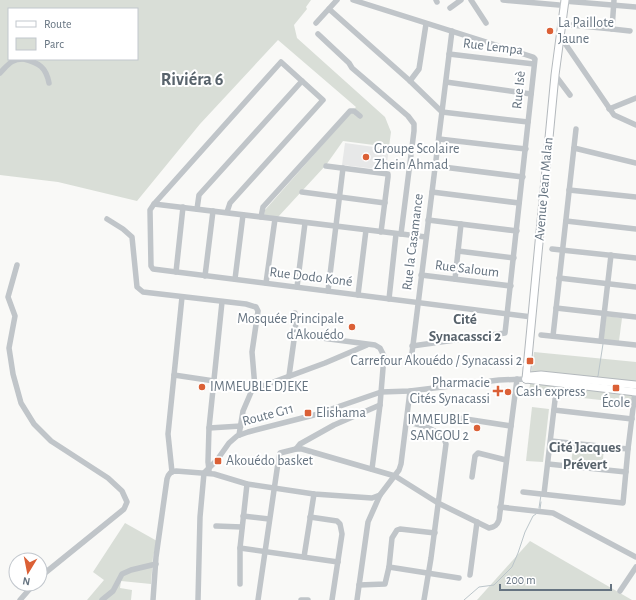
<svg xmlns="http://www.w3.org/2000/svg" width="636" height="600" viewBox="0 0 636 600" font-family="'Alegreya Sans',sans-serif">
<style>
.built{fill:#e7e8e8}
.green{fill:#d9ded7;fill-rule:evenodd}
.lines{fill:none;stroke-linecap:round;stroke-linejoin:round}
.stream{stroke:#bbc5ca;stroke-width:1}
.major-casing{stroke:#b4b9bd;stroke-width:9}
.minor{stroke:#c0c5c9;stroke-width:5.5}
.major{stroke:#fff;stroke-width:7}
.poi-dot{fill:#db6036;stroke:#fff;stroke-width:1.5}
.labels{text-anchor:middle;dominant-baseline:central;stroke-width:4;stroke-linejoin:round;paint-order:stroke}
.poi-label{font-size:14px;fill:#667481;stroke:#fff;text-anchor:start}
.street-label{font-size:14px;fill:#667481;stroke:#fff}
.neighbourhood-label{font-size:15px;font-weight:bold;fill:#58636c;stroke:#fff}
.district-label{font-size:18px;font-weight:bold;fill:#58636c;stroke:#fff}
</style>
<rect width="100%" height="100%" fill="#f9f9f7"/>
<!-- built -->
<path class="built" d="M345 143 389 149 386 170 342 165Z"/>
<!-- green -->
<g class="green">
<path d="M0 0H311L306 7 307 9 294 25 297 38 385 117 391 132 389 147 343 141 326 165 278 217 264 215 265 210 356 107 278 40 200 124 137 201 58 182 0 175ZM9 9H137V59H9Z"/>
<path d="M606 316 622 318 619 341 603 340Z"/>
<path d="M534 352 636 362V404L529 392Z"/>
<path d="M532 407 549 409 543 462 526 461Z"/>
<path d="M573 446 604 449 602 468 571 465Z"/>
<path d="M125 523 157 541 153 557 151 584 121 581 120 588 132 590 131 600H87L104 580 93 572Z"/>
<path d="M530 541 632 600H477Z"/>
</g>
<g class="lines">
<!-- stream -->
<g class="stream">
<path d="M596 378 598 376 603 344"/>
<path d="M558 389 567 387"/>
<path d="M559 390 585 393"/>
<path d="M553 397V390"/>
<path d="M539 508 541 495"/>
<path d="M540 509 541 502"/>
<path d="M464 600 479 587 494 585 512 567 518 553 525 532 533 516 536 514"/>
</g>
<defs>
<g id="major">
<path d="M526 379 555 75 565 0"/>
<path d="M526 379 530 376 541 375 636 385"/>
<path d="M526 379 636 392"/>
</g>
</defs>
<!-- major casing -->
<use href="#major" class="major-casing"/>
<!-- minor -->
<g class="minor">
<path d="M353 0 533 57 535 59 505 333 412 346"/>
<path d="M436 0 437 2"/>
<path d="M471 0 486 23"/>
<path d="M503 0 559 5"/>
<path d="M564 1 636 7"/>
<path d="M450 8 461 0"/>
<path d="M329 9 410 81 442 112 528 122"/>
<path d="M316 23 337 0"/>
<path d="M571 25 612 29 614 0"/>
<path d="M612 29 630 31"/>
<path d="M318 34 349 63 352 68 408 116 414 124V131L401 234"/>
<path d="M560 36 614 115 636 125"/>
<path d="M449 54 534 64"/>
<path d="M24 59C39 63 46 67 49 83"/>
<path d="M0 73C8 65 11 59 23 59"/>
<path d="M555 75 570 95"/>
<path d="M410 81 419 69 426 24"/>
<path d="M446 82 531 94"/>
<path d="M609 109 636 98"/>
<path d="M439 139 526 149"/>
<path d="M574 148 636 163"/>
<path d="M326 166 388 174V177L381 232"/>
<path d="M435 166 523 177"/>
<path d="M569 190 636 197"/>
<path d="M302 192 385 203"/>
<path d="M432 192 519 203"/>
<path d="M154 204 426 237"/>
<path d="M197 209 199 195 302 81"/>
<path d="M227 212 230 203 323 100 281 62 154 204 150 210 151 266 153 269 532 317"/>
<path d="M261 217 263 207 350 111H354L360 116"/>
<path d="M107 219 123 229 132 237 137 287 143 292 246 304 256 307 258 311 252 352 255 388"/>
<path d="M428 220 517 231"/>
<path d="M566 221 636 229"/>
<path d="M552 249 636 258"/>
<path d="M458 251 514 258"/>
<path d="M17 265 8 297 15 316 9 348 13 374 21 403 34 424 51 441 108 478 122 491 127 502 124 509 40 577"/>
<path d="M176 272 183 207"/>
<path d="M421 275 511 286"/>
<path d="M205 276 213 211"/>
<path d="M559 278 636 287"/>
<path d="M235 279 243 215"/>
<path d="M455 279 461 224"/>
<path d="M266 283 275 219"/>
<path d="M297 287 305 223"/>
<path d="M328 291 343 168"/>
<path d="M358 295 366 230"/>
<path d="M389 299 396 234"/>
<path d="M556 308 636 317"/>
<path d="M295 313 296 337"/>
<path d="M541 335 636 345"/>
<path d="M553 336 576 129"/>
<path d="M601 341 611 255"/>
<path d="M411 361 452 31"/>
<path d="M174 375 214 381"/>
<path d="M289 376 294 340 296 337 299 335 375 345 380 348 384 356 380 405 372 469"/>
<path d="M380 405 334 425 300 444 296 449H302L395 476 438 503 489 528C495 527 497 525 499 520L517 379"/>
<path d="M554 410 632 419"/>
<path d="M459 418 511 426"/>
<path d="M407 422C419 424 443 430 446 444L431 558 424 600"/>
<path d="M209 428 241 426"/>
<path d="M239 435 243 411 252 390 325 363 367 345"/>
<path d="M551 441 628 449"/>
<path d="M548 464 626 472"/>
<path d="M209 470 208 462 209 428 222 302"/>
<path d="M172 472 168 434 182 297"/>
<path d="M472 477 475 456 478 453 506 460"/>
<path d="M523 492 623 503 628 449 635 392"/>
<path d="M544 494 557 383"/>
<path d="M500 507 553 513 636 557"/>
<path d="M243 516 269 519"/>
<path d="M310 517 337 521 340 524 342 534 332 600"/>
<path d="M216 526 242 527"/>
<path d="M240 548 338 562"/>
<path d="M304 557 314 494"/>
<path d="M389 567 392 538 397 530 400 529 435 533"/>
<path d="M470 575 477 522"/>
<path d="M240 584V548L247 484"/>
<path d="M359 585 385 584 389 567 459 578"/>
<path d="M620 591 636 567"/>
<path d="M20 600 34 584"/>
<path d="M102 600 113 591 122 574 131 570 156 564"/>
<path d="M153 600 156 557 167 479C168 475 170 471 176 471L214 474 247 484 314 494 372 498 380 495"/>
<path d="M198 600 200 517 204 473 217 460 229 443 237 436 248 432 314 415 381 392 410 391 499 380 526 379"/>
<path d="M258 600 279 456 280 453 296 449"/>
<path d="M301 600H308"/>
<path d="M357 600 368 522 380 495 399 470 401 464 410 391"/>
</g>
<!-- major -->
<use href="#major" class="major"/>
</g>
<!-- markers -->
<g class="poi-dot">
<circle cx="550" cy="31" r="4"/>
<circle cx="366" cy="157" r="4"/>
<circle cx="352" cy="327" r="4"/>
<rect x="526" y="357" width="8" height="8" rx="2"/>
<circle cx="202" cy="387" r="4"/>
<rect x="612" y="384" width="8" height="8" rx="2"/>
<path d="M496 385h4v4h4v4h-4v4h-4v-4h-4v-4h4z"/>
<circle cx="508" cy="392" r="4"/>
<rect x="304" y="409" width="8" height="8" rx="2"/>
<circle cx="477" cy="428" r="4"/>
<rect x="214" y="457" width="8" height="8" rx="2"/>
</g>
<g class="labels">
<!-- poi labels -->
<g class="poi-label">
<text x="558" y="23">La Paillote<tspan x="558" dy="16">Jaune</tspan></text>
<text x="374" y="149">Groupe Scolaire<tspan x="374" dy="16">Zhein Ahmad</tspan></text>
<text x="344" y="319" text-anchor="end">Mosquée Principale<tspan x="344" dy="16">d'Akouédo</tspan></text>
<text x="522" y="361" text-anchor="end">Carrefour Akouédo / Synacassi 2</text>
<text x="490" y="383" text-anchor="end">Pharmacie<tspan x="490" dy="16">Cités Synacassi</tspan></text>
<text x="210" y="387">IMMEUBLE DJEKE</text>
<text x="516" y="392">Cash express</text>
<text x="616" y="403" text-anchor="middle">École</text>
<text x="316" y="413">Elishama</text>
<text x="469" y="420" text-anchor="end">IMMEUBLE<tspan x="469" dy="16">SANGOU 2</tspan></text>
<text x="226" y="461">Akouédo basket</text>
</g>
<!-- street labels -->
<g class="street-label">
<text transform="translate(493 47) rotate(7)">Rue Lempa</text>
<text transform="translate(519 90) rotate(-84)">Rue Isè</text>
<text transform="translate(544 189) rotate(-85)">Avenue Jean Malan</text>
<text transform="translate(413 242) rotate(-83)">Rue la Casamance</text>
<text transform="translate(467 269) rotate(7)">Rue Saloum</text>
<text transform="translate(311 277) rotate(7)">Rue Dodo Koné</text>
<text transform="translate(268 415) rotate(-15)">Route G11</text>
</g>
<!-- neighbourhood labels -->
<g class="neighbourhood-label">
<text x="465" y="319">Cité<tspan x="465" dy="17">Synacassci 2</tspan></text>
<text x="585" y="447">Cité Jacques<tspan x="585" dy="17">Prévert</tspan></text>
</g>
<!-- district labels -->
<g class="district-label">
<text x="192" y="80">Riviéra 6</text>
</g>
</g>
<!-- legend -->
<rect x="8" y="8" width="130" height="52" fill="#ffffff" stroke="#c2c7cd"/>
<rect x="16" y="21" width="20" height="6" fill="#ffffff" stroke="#c2c7cd"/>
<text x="44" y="28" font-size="12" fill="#667481">Route</text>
<rect x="16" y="38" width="20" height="12" fill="#d9ded7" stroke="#c2c7cd"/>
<text x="44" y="48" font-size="12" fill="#667481">Parc</text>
<!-- north arrow -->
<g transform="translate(28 572) rotate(190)"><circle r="19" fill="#ffffff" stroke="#c2c7cd"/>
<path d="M0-3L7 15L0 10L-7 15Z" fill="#db6036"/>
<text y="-6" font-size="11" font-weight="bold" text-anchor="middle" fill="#667481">N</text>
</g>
<!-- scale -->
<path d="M500 584v6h111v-6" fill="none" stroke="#667481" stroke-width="2"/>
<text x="506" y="584" font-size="12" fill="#667481" stroke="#ffffff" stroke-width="3" paint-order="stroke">200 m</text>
</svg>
